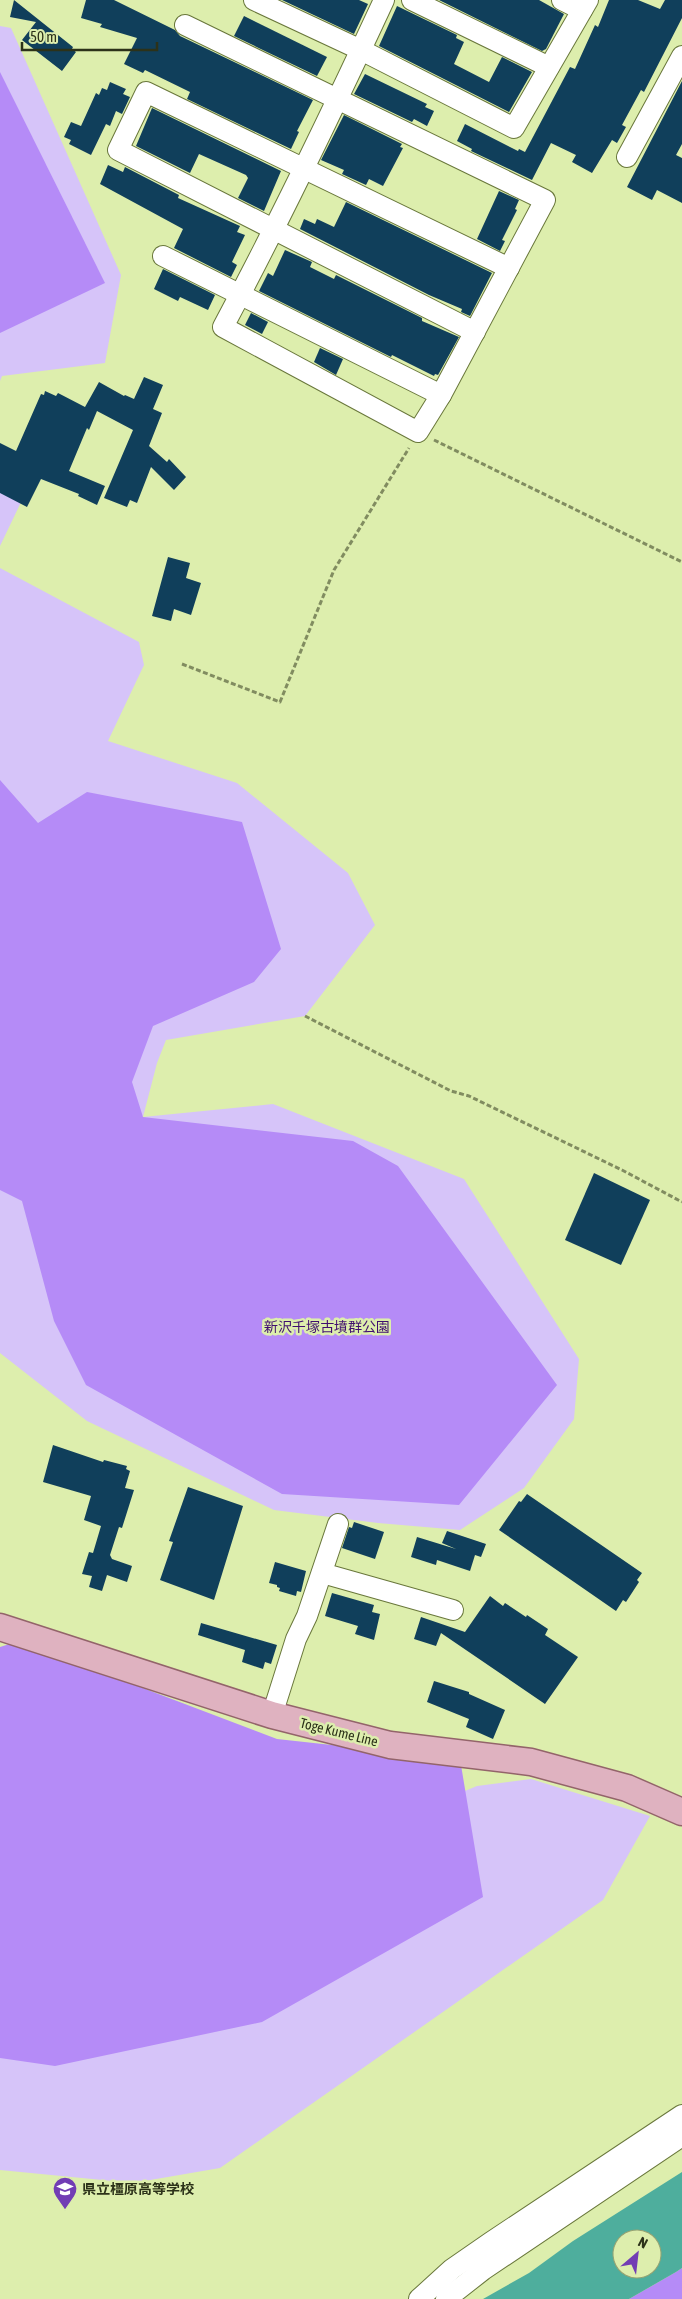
<svg xmlns="http://www.w3.org/2000/svg" width="682" height="2299" viewBox="0 0 682 2299" font-family="'Asap Condensed','Noto Sans JP',sans-serif">
<style>
.green{fill:#d6c4f9}
.forest{fill:#b58bf7}
.water{fill:#4eae9d;fill-rule:evenodd}
.building{fill:#103f5b}
.lines{fill:none;stroke-linecap:round;stroke-linejoin:round}
.minor-casing{stroke:#69773b;stroke-width:22}
.major-casing{stroke:#93646a;stroke-width:29}
.path{stroke:#818c60;stroke-width:3;stroke-dasharray:5 2.5;stroke-linecap:butt}
.minor{stroke:#fff;stroke-width:20}
.major{stroke:#dfb2c0;stroke-width:26}
.labels{text-anchor:middle;dominant-baseline:central;stroke-width:5;stroke-linejoin:round;paint-order:stroke}
.park-label{font-size:14px;fill:#3f0e6f;stroke:#ddeead}
.street-label{font-size:14px;fill:#2c3219;stroke:#ddeead}
.poi-label{font-size:14px;font-weight:bold;fill:#2c3219;stroke:#ddeead;text-anchor:start}
</style>
<rect width="100%" height="100%" fill="#ddeead"/>
<!-- green -->
<g class="green">
<path d="M0 26 11 28 121 275 105 363 2 376 0 381Z"/>
<path d="M0 473 23 498 0 546Z"/>
<path d="M0 568 139 642 144 665 108 741 237 783 348 873 375 925 305 1016 166 1040 157 1063 143 1117 273 1104 464 1179 579 1359 574 1419 524 1488 460 1530 378 1523 274 1510 87 1421 0 1353Z"/>
<path d="M0 1679 394 1820 477 1786 531 1779 650 1816 603 1900 220 2168 133 2183 0 2170Z"/>
</g>
<!-- forest -->
<g class="forest">
<path d="M0 72 105 283 0 333Z"/>
<path d="M0 780 38 823 87 792 242 822 281 949 254 982 153 1026 132 1082 143 1117 353 1141 398 1166 557 1385 459 1505 282 1494 86 1385 54 1321 22 1201 0 1190Z"/>
<path d="M19 1641 277 1739 460 1759 483 1897 262 2022 55 2066 0 2058V1647Z"/>
<path d="M682 2268V2299H629L676 2272Z"/>
</g>
<!-- water -->
<path class="water" d="M682 2172V2268L676 2272 629 2299H483L529 2273 573 2241ZM622 2239H652V2269H622Z"/>
<!-- building -->
<g class="building">
<path d="M14 0 73 47 72 49 76 52 62 71 22 40 36 22 10 17Z"/>
<path d="M86 0H114L175 30 180 36 313 100 297 131 299 132 291 149 187 99 190 92 145 70 143 73 124 64 137 38 100 27 102 24 81 18Z"/>
<path d="M282 0H359L368 4 354 34Z"/>
<path d="M439 0H539L564 14 546 49 542 51Z"/>
<path d="M609 0H638L660 9 665 0H682V18L644 92 641 90 622 125 626 127 617 143 612 140 592 173 572 162 576 155 551 143 532 180 471 151 472 149 457 141 465 124 518 151 519 149 525 152 570 67 575 69 595 25 598 27Z"/>
<path d="M397 6 457 35 456 38 464 42 454 64 489 82 502 57 532 72 509 112 379 46Z"/>
<path d="M244 16 327 57 317 76 234 36Z"/>
<path d="M365 74 427 104 425 107 434 111 427 126 414 119 412 122 354 94Z"/>
<path d="M682 81V144L676 155 682 158V203L657 190 652 200 627 187Z"/>
<path d="M110 82 126 89 123 94 130 97 122 114 116 111 110 126 106 124 91 155 69 144 71 140 64 137 71 122 81 126 96 93 99 95 102 88 107 90Z"/>
<path d="M152 108 281 171 264 211 238 198 248 178 246 175 199 154 190 173 136 146Z"/>
<path d="M344 115 402 144 400 147 403 148 383 186 369 179 366 185 342 174 344 170 321 160Z"/>
<path d="M108 165 123 172 125 167 179 195 178 198 240 226 237 232 245 235 232 262 237 265 231 277 174 248 183 229 100 184Z"/>
<path d="M499 191 519 200 515 209 517 210 502 240 505 241 500 251 477 239Z"/>
<path d="M346 202 492 273 470 316 461 312 462 309 429 295 300 229 304 219 315 224 317 219 334 227Z"/>
<path d="M285 250 312 262 310 267 334 279 336 275 422 318V321L459 337 438 375 435 374 434 376 392 355 391 357 259 291 268 273 273 276Z"/>
<path d="M163 269 215 295 208 310 180 297 178 301 154 289Z"/>
<path d="M251 313 268 322 262 334 245 325Z"/>
<path d="M320 348 343 359 336 375 314 362Z"/>
<path d="M144 377 163 385 153 409 162 413 149 446 167 462 169 459 186 477 174 490 151 467 137 503 130 500 127 507 104 498 133 430 97 411 89 430 87 428 69 471 105 486 97 505 78 496 79 494 41 479 27 507 0 493V443L16 451 41 394 44 395 45 391 56 396 58 393 85 407 99 382 124 396 125 395 134 399Z"/>
<path d="M168 557 190 563 186 578 201 583 191 615 174 609 171 621 152 616Z"/>
<path d="M594 1173 650 1200 621 1265 565 1240Z"/>
<path d="M53 1445 103 1462 104 1460 127 1466 126 1469 130 1471 125 1488 134 1490 122 1528 119 1527 110 1555 112 1559 132 1566 127 1582 107 1575 102 1591 89 1587 92 1576 82 1574 89 1552 93 1553 101 1526 84 1520 91 1496 43 1482Z"/>
<path d="M188 1487 243 1506 214 1600 160 1580 173 1542 169 1541Z"/>
<path d="M527 1494 642 1573 637 1580 639 1582 626 1602 623 1600 616 1611 499 1530 519 1501 521 1502Z"/>
<path d="M354 1522 384 1532 375 1559 342 1548 349 1527 352 1528Z"/>
<path d="M447 1531 486 1544 481 1557 475 1555 470 1571 437 1560 436 1565 411 1557 417 1537 456 1549 442 1543Z"/>
<path d="M275 1562 306 1571 301 1592 297 1591 296 1596 279 1591 280 1588 277 1587V1585L269 1583Z"/>
<path d="M332 1593 374 1605 372 1612 380 1614 374 1640 355 1634 358 1626 325 1616Z"/>
<path d="M490 1596 503 1606 505 1603 526 1617 527 1615 548 1629 545 1635 578 1657 545 1704 441 1633 436 1646 414 1639 421 1617 465 1632Z"/>
<path d="M201 1623 277 1645 271 1664 265 1662 263 1669 242 1662 245 1650 198 1635Z"/>
<path d="M434 1681 469 1692V1694L505 1710 493 1739 466 1727 469 1719 427 1702Z"/>
</g>
<g class="lines">
<defs>
<g id="minor">
<path d="M254 0 361 50 514 128 588 0"/>
<path d="M412 0 549 67"/>
<path d="M562 0 582 10"/>
<path d="M185 25 545 200 441 395 418 432 223 327C280 220 333 110 384 0"/>
<path d="M627 157 682 56"/>
<path d="M163 256 441 395"/>
<path d="M475 332 118 150 146 92 509 268"/>
<path d="M322 1573 453 1610"/>
<path d="M272 1715 296 1639 307 1616 338 1524"/>
<path d="M419 2299 452 2269 491 2242 682 2115"/>
<path d="M446 2299 483 2270 682 2136"/>
</g>
<path id="major" d="M0 1627 272 1715 390 1745 531 1762 627 1788 682 1812"/>
</defs>
<!-- minor casing -->
<use href="#minor" class="minor-casing"/>
<!-- major casing -->
<use href="#major" class="major-casing"/>
<!-- path -->
<g class="path">
<path d="M434 440 682 562"/>
<path d="M182 664 280 702 334 570 409 448"/>
<path d="M305 1016 451 1091 469 1096 622 1170 682 1202"/>
</g>
<!-- minor -->
<use href="#minor" class="minor"/>
<!-- major -->
<use href="#major" class="major"/>
</g>
<!-- icons -->
<defs>
<symbol id="school-pin" viewBox="-11 -11 22 30"><path d="M0 17L-7.5 6A9.5 9.5 0 1 1 7.5 6Z" fill="#723db4" stroke="#ddeead"/><path d="M0-5L7-2L0 1L-7-2ZM-4 1L0 2.5L4 1V4Q0 6-4 4Z" fill="#fff"/></symbol>
</defs>
<g fill-rule="evenodd">
<use href="#school-pin" x="51" y="2175" width="28" height="38"/>
</g>
<g class="labels">
<!-- park labels -->
<g class="park-label">
<text x="327" y="1327">新沢千塚古墳群公園</text>
</g>
<!-- street labels -->
<g class="street-label">
<text transform="translate(339 1732) rotate(14)">Toge Kume Line</text>
</g>
<!-- poi labels -->
<g class="poi-label">
<text x="82" y="2189">県立橿原高等学校</text>
</g>
</g>
<!-- north arrow -->
<g transform="translate(637 2254) rotate(28)"><circle r="24" fill="#ddeead" stroke="#96a372"/>
<path d="M0-4L9 19L0 12L-9 19Z" fill="#723db4"/>
<text y="-8" font-size="14" font-weight="bold" text-anchor="middle" fill="#2c3219">N</text>
</g>
<!-- scale -->
<path d="M22 42v8h135v-8" fill="none" stroke="#2c3219" stroke-width="2.5"/>
<text x="30" y="42" font-size="15" fill="#2c3219" stroke="#ddeead" stroke-width="4" paint-order="stroke">50 m</text>
</svg>
